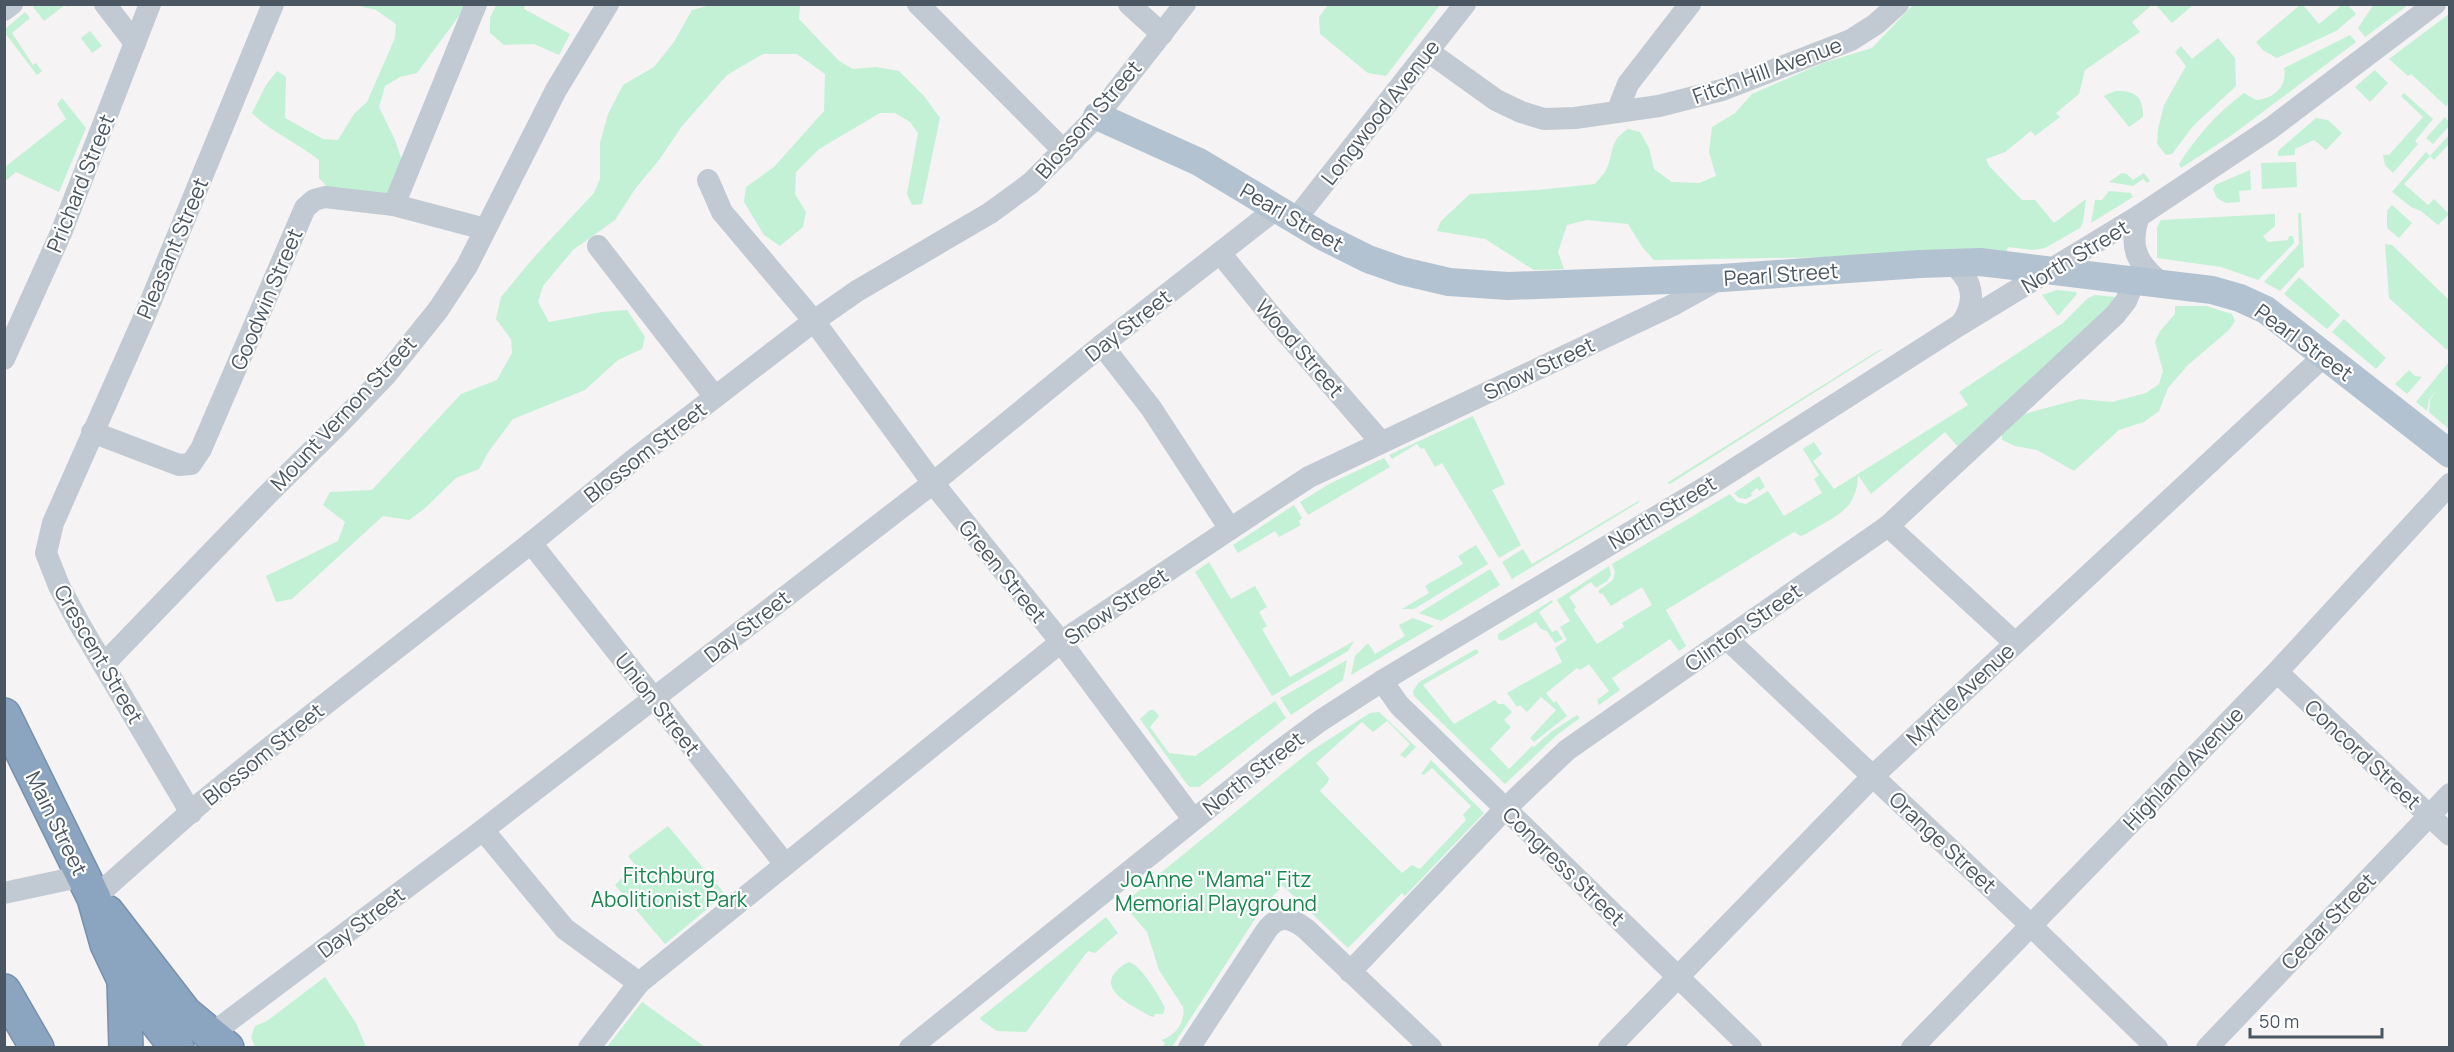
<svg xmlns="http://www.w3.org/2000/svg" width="2454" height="1052" viewBox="0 0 2454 1052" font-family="Manrope,sans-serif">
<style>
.green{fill:#c3f1d5}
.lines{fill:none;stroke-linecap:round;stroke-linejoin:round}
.highway-casing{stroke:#7690ad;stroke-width:36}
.minor{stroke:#c1cad2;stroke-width:22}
.major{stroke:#b3c2d1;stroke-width:28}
.highway{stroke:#8ba5c1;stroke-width:33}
.labels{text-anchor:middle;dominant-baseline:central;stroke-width:4.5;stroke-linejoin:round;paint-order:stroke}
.street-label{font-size:21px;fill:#4a5661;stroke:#fff}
.park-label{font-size:21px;fill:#17864f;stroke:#fff}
</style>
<rect width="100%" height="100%" fill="#f5f3f3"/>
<!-- green -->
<g class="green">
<path d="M37 4H70L71 5 67 7 65 5 44 21 33 7Z"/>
<path d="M525 4 524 9 570 34 559 55 534 44 504 45 490 33V18L496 5Z"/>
<path d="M2374 4H2408V5L2365 37 2358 28Z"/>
<path d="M355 5H467L417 73 400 77 385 86 379 107 395 140 403 164 384 200 332 192 319 178V160C298 143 271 132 252 113L266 85 277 71 286 77 285 118 323 139 338 140 354 114 367 102 395 38 396 24 376 10Z"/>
<path d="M711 5H800L799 19 839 61 853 69 876 67 899 71 924 96 940 118 922 204 912 205 907 194 918 133 910 122 895 113H880L819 149 796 172 795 194 806 212 803 227 780 246 764 235 744 202 746 187 774 167 824 111 825 74 797 54H763L727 75 682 126 659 160 635 189 615 220 573 250 543 286 538 302 549 322 602 312 627 310 645 337 642 349 618 360 585 390 513 419 489 451 479 469 456 478 424 509 409 520 383 516 292 599 276 602 266 576 338 541 345 522 323 505 330 492 372 490 461 394 497 380 512 353 511 339 496 319 501 297 535 256 594 193 600 179V143L608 114 623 85 654 67 674 42 692 10Z"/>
<path d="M1328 5V4L1440 5 1386 76 1368 73 1320 34 1319 17Z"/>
<path d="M1913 5H2152L2132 22 2140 32 2085 70 2079 94 2056 113 2060 117 2035 136 2031 131 2005 152 1986 159 1989 166 2022 200H2035L2054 223 2086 199 2083 222 2080 228 2045 248 2033 250 2008 247 2006 254 1654 260 1643 248 1628 224 1587 220 1567 225 1558 252 1564 269 1534 270 1485 239 1437 231 1441 221 1470 194 1538 190 1595 184C1598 180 1602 176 1605 172 1615 155 1607 142 1628 129L1640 132 1649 148 1654 169 1672 182 1699 183 1716 176 1709 152 1712 127 1735 113 1752 94 1823 63 1872 48Z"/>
<path d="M2156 5H2193L2172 23Z"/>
<path d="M2300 5H2303L2319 24 2342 5H2348L2356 14 2336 31 2277 58 2264 51 2256 42Z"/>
<path d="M25 12 30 18 12 33 33 65 36 63 42 71 37 75 5 33V29Z"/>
<path d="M2449 14 2450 102 2446 106 2411 74 2408 76 2389 59Z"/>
<path d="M90 31 102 46 92 53 81 38Z"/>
<path d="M2350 35 2356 42 2232 135 2181 168 2179 164C2197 136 2217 113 2244 93L2256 100C2273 99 2288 87 2284 68Z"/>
<path d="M2218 38 2235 58 2236 86 2193 126 2172 154 2166 155 2157 144 2158 129 2164 105 2186 66 2175 52 2181 46 2192 59Z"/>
<path d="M2375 70 2388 83 2370 102 2355 87Z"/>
<path d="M2115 91C2136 90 2143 97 2143 117L2129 127 2104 96Z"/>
<path d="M2404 93 2433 119 2415 141 2418 144 2393 173 2385 165 2383 155H2389L2423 117 2401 96Z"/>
<path d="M62 98 86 128 59 192 16 172 5 181V167L66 119 57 104Z"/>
<path d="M2445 117 2449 122V126L2433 144 2426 138Z"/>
<path d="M2316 118 2328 120 2342 133 2326 150 2314 140 2295 149V155L2278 156V151Z"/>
<path d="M2449 135V144L2434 160 2430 156 2404 184 2428 205 2434 199 2449 214 2438 225 2421 211 2411 207 2392 192 2426 152 2430 156Z"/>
<path d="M2296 162 2297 187 2262 189 2261 163Z"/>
<path d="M2250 170 2251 190 2239 191 2240 202 2226 203 2217 198 2213 189 2215 185Z"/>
<path d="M2122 173 2127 174 2133 180 2144 173 2150 181 2147 183 2143 179 2133 186 2109 182Z"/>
<path d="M2109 191 2131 193 2133 197 2091 223 2095 200H2102Z"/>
<path d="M2392 205 2412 223 2399 238 2387 228V211Z"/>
<path d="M2298 213H2301L2304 268 2302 267 2280 291 2264 282 2299 244Z"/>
<path d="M2275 214V226L2263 236 2268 242 2288 240 2289 236H2293L2294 243 2258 280 2221 267 2157 258V227L2161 220Z"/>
<path d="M2385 244 2392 245 2449 300V347L2447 350 2389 298Z"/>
<path d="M2299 277 2340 315 2327 329 2284 294Z"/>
<path d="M2057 290 2076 292 2077 294 2058 316 2042 295Z"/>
<path d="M2095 295 2115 297 2108 309 1958 447 1945 432 1871 494 1858 475C1857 512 1834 516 1806 534L1801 536 1794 532 1666 610 1686 646 1679 651 1670 639 1612 678 1620 690 1599 705 1597 700 1609 691 1589 664 1580 670 1577 668 1546 693 1554 703 1556 701 1567 716 1534 742 1530 738 1556 710 1541 697 1527 712 1520 705 1517 707 1507 693 1562 662 1555 648 1567 640 1560 627 1570 621 1557 600 1609 566 1611 575 1607 581 1596 588 1591 582 1569 597 1576 607 1574 610 1597 644 1624 627 1622 623 1652 605 1642 587 1611 606 1602 593 1600 594 1598 591 1613 580 1615 572 1612 564 1730 494 1737 502 1746 504 1768 491 1784 516 1822 493 1814 479 1819 475 1803 449 1814 442 1822 454 1813 461 1834 489 1968 405 1959 392 2063 323 2088 298Z"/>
<path d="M2175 306H2206L2232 314 2235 321 2229 330 2188 365 2168 388 2159 411 2144 422 2119 430 2074 471 2037 450 2015 446 2002 440V434L2024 414 2080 399 2112 402 2146 393 2159 384 2163 371 2155 342 2160 331 2175 314Z"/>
<path d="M2344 319 2386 358 2376 369 2332 332Z"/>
<path d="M1883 349 1670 484 1667 483 1879 350Z"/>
<path d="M2449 362V383L2447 384H2450L2449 429 2429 412 2430 400 2438 388 2429 400 2427 411 2416 402Z"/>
<path d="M2409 370 2415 376 2422 377 2407 394 2395 384Z"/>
<path d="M1473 416 1505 484 1492 490 1521 545 1499 558 1442 463 1435 467 1424 448 1421 449 1417 444 1392 459 1389 455Z"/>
<path d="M1384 458 1390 467 1308 515 1300 502 1331 483Z"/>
<path d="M1759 476 1765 487 1759 491 1757 488 1751 493 1752 496 1746 499 1739 498 1734 493Z"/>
<path d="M1640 500 1638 503 1512 579 1502 562 1523 549 1532 564Z"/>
<path d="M1294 505 1302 518 1299 521 1301 525 1279 537 1275 531 1238 553 1233 545Z"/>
<path d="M1476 545 1488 564 1414 609H1402L1429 593 1425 586 1463 564 1458 556Z"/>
<path d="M1209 562 1231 599 1255 586 1267 607 1259 612 1267 626 1262 629 1290 677 1354 641 1348 651 1272 696 1195 572Z"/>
<path d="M1490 569 1500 585 1441 621 1419 613Z"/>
<path d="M1552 600 1553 602 1539 612 1552 632 1557 630 1563 639 1555 643 1547 631 1541 629 1536 622 1502 641 1498 639V634Z"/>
<path d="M1413 618 1434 626 1351 675 1355 656 1368 643 1375 654 1405 636 1399 625Z"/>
<path d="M1476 649 1479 652 1477 654 1423 685 1454 724 1495 700 1498 704H1504L1512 712 1504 720 1511 727 1490 749 1509 769 1532 746 1534 747 1551 732 1577 715 1580 718 1558 734 1505 784 1414 696 1413 691 1419 682Z"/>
<path d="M1347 660 1343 680 1291 715 1280 698Z"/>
<path d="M1275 701 1286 718 1199 787H1190L1186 783 1140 719 1150 710H1154L1159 716 1150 727 1169 753 1195 756Z"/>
<path d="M1379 712 1416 747 1405 758 1400 755 1410 744 1387 721 1373 732 1362 722 1316 763 1329 778 1328 782 1320 791 1402 873 1412 865 1420 869 1466 820 1463 815 1471 806 1432 768 1424 775 1421 774 1431 760 1484 813 1405 896 1402 893 1348 948 1283 886 1264 905 1172 1047H1163L1165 1043 1161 1040C1175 1037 1186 1021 1183 1007L1159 970 1147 932 1124 905 1125 902 1282 774 1311 751 1370 713Z"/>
<path d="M668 826 725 894 665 944 615 885 635 865 628 856Z"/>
<path d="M1106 917 1118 933 1095 953 1088 951 1026 1032 997 1031 981 1020 980 1018Z"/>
<path d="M1129 962C1140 964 1160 997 1165 1008L1163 1014H1155L1154 1017 1150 1016C1137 1008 1100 992 1114 974 1119 968 1122 965 1129 962Z"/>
<path d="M325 977 356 1023 366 1047H255L251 1037 255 1026 267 1021Z"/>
<path d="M642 1002 705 1047H607Z"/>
</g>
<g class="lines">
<defs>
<g id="highway">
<path d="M4 715 94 898 107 944 124 980 177 1048"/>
<path d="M107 912 185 1013 227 1048"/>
<path d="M124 980 126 1048"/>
<path d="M4 991 37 1048"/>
</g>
</defs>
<!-- highway casing -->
<use href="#highway" class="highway-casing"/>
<!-- minor -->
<g class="minor">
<path d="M105 4 135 43"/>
<path d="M918 4 1064 151"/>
<path d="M1129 4 1162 34"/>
<path d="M4 10 12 4"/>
<path d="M1429 52 1496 100 1521 112 1544 119 1575 118 1659 106 1722 90 1851 40 1876 24 1898 4"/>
<path d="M1617 112 1628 84 1690 4"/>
<path d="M708 180 722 212 814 321 933 483 1061 642 1193 819"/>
<path d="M394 205 476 4"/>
<path d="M2139 216C2128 248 2137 263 2161 283"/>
<path d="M1295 220 1465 4"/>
<path d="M598 246 715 397"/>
<path d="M1220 253 1268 312 1381 442"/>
<path d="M1949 263C1974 277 1977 302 1961 324"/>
<path d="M1102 345 1151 408 1230 529"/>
<path d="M4 359 61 233 150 4"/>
<path d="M92 432 179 465 191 464 201 449 305 208 314 200 325 197 394 205 485 229"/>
<path d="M1888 526 2014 642"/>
<path d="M531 543 785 864"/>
<path d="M1727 639 2020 915 2157 1048"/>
<path d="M104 664 266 496 340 423 385 376 438 310 467 266 556 90 608 4"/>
<path d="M2277 672 2450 835"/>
<path d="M1382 681 1399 705 1751 1048"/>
<path d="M191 813 80 625 59 586 46 553 53 523 143 320 273 4"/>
<path d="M483 830 565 929 639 983"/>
<path d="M4 893 83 876"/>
<path d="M94 898 202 802 264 752 531 543 632 461 814 321 857 291 990 213 1031 183 1097 116 1185 4"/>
<path d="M1350 972 1505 809 1567 750 1888 526 2115 315 2126 301 2134 282"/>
<path d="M210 1035 483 830 933 483 1102 345 1276 209"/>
<path d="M589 1048 639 983 1061 642 1230 529 1309 477 1675 304 1720 279"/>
<path d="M910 1048 1278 752 1320 721 1382 681 1711 484 1961 324 2139 216 2271 128 2435 4"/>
<path d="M1189 1048 1266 931C1278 914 1291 917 1306 929L1431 1048"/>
<path d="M1609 1048 1873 776 2325 355"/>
<path d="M1912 1048 2277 672 2450 484"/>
<path d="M2207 1048 2450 794"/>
</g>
<!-- major -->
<path class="major" d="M1097 116 1199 162 1322 236 1368 259 1402 271 1449 282 1508 286 1722 278 1920 264 1980 262 2212 290 2240 298 2266 310 2450 454"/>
<!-- highway -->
<use href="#highway" class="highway"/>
</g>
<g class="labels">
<!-- street labels -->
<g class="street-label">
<text transform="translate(1767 70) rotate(-20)">Fitch Hill Avenue</text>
<text transform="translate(1380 112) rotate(-52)">Longwood Avenue</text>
<text transform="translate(1088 119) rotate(-49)">Blossom Street</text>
<text transform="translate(80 183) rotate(-68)">Prichard Street</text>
<text transform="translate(1292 217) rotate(30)">Pearl Street</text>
<text transform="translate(172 248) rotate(-67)">Pleasant Street</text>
<text transform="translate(2075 256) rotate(-31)">North Street</text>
<text transform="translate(1781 274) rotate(-4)">Pearl Street</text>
<text transform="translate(266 299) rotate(-67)">Goodwin Street</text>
<text transform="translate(1128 325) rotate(-38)">Day Street</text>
<text transform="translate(2304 342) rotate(36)">Pearl Street</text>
<text transform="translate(1300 348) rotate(49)">Wood Street</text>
<text transform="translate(1539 368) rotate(-25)">Snow Street</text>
<text transform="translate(343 413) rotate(-47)">Mount Vernon Street</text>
<text transform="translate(645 452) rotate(-38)">Blossom Street</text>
<text transform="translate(1662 512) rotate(-31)">North Street</text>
<text transform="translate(1003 571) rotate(51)">Green Street</text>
<text transform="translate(1116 606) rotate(-34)">Snow Street</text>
<text transform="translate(747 626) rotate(-38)">Day Street</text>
<text transform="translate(1743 627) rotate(-35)">Clinton Street</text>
<text transform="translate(99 654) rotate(60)">Crescent Street</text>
<text transform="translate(1960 694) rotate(-43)">Myrtle Avenue</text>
<text transform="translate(658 704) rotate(52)">Union Street</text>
<text transform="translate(263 754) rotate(-39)">Blossom Street</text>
<text transform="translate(2363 754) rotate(43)">Concord Street</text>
<text transform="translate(2183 768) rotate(-46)">Highland Avenue</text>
<text transform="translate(1253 773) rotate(-38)">North Street</text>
<text transform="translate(57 823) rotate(64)">Main Street</text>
<text transform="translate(1943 842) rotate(43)">Orange Street</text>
<text transform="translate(1564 866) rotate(44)">Congress Street</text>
<text transform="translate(2328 921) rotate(-46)">Cedar Street</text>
<text transform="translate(361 922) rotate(-37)">Day Street</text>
</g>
<!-- park labels -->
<g class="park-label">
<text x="669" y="875">Fitchburg<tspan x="669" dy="24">Abolitionist Park</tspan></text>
<text x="1216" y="879">JoAnne "Mama" Fitz<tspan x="1216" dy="24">Memorial Playground</tspan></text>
</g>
</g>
<!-- border -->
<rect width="2454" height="1052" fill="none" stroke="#4a5661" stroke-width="12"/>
<!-- scale -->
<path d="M2250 1028v9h132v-9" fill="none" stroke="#4a5661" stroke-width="3"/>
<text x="2259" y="1028" font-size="18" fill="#4a5661" stroke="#ffffff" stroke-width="4.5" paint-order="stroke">50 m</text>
</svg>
